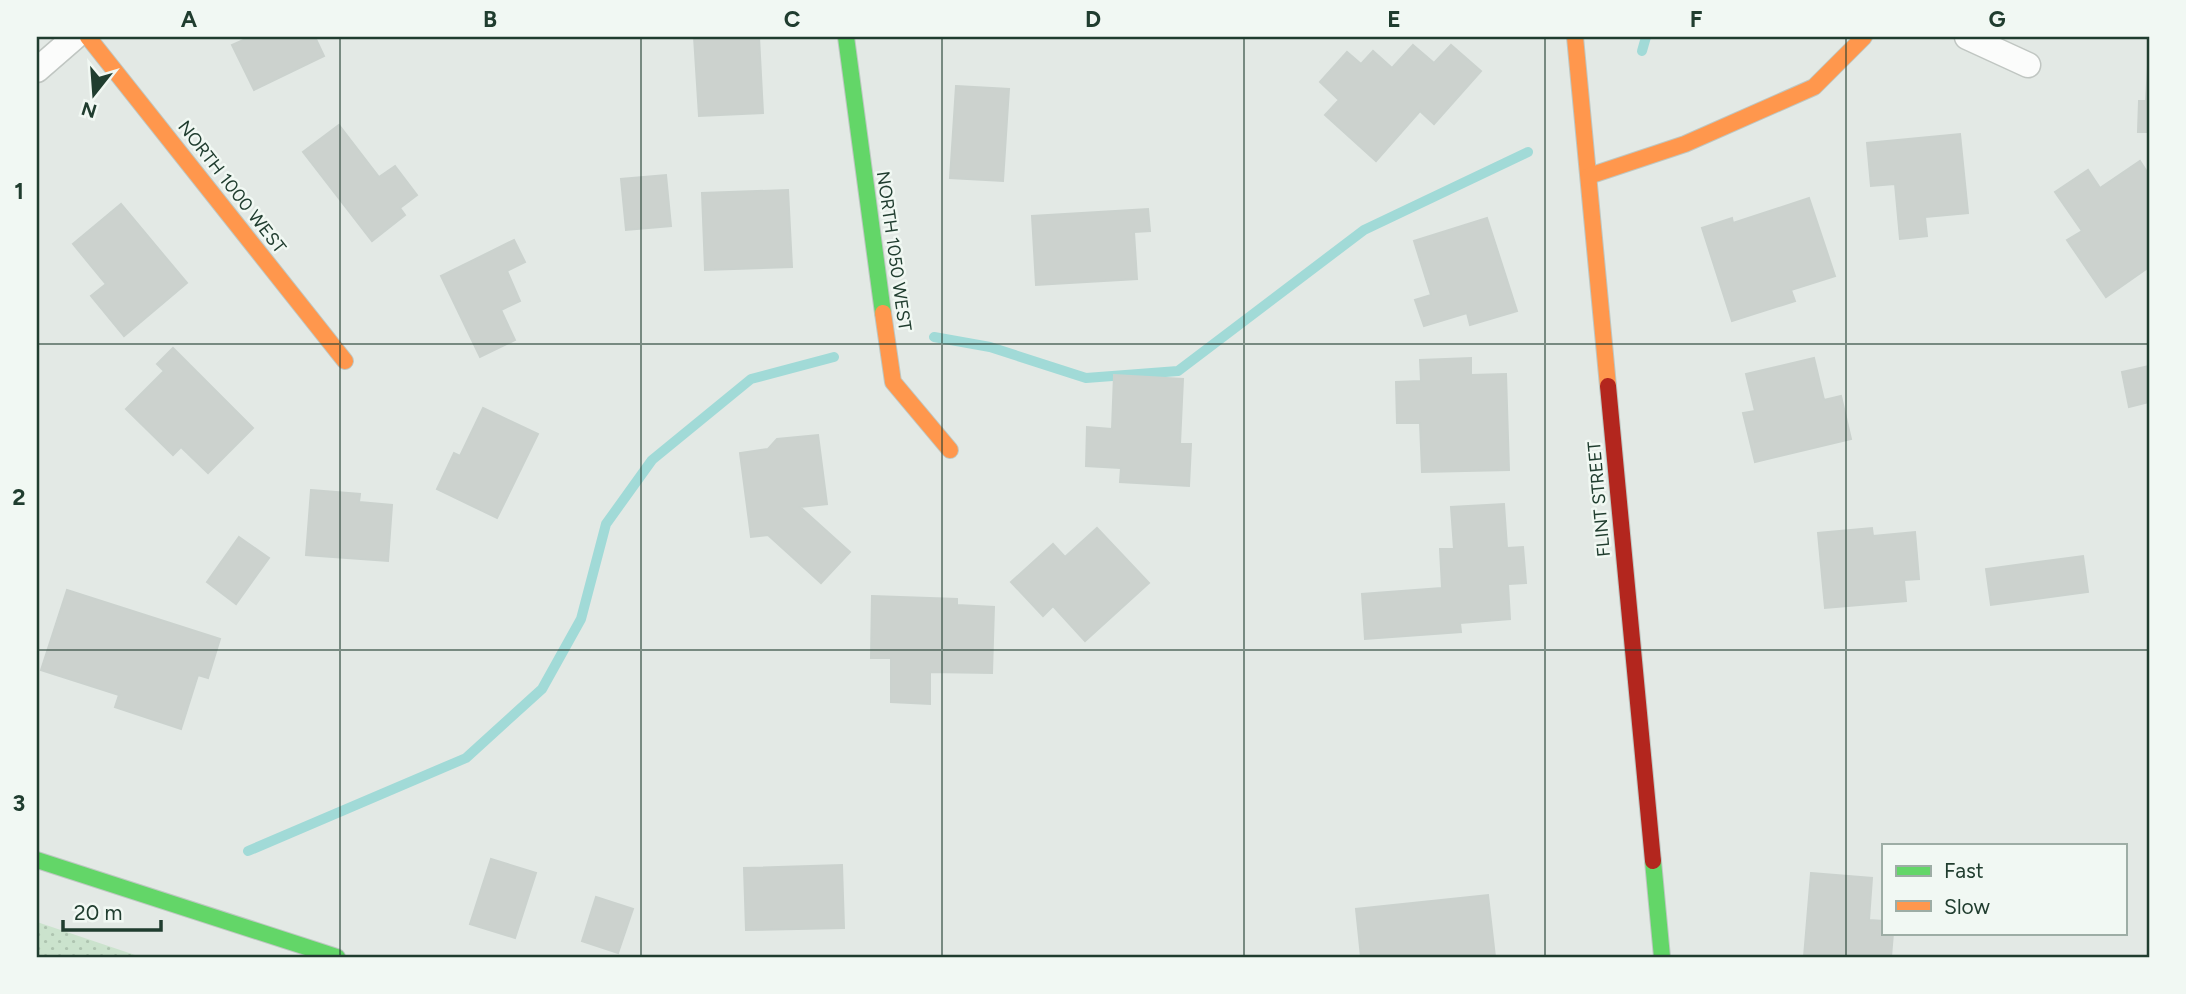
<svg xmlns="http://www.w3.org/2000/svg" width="2186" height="994" viewBox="0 0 2186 994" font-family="Figtree,sans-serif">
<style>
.park{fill:url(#park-dots)}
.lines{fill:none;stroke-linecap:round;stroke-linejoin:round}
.stream{stroke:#a1dad7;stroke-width:10}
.building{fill:#ccd2ce;stroke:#cbd2ce;stroke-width:2}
.street-casing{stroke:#c0c6c2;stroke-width:27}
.fast-casing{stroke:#bec7c2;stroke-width:18}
.slow-casing{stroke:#bec7c2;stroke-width:18}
.jam-casing{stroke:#bec7c2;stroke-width:18}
.path{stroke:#c0c9c4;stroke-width:4.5;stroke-dasharray:3.5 5;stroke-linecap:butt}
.street{stroke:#fbfcfb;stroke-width:24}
.fast{stroke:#63d668;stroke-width:16}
.slow{stroke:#ff974d;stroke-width:16}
.jam{stroke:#b3261e;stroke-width:16}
.grid{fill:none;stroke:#203d2f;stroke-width:2;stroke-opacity:0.55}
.labels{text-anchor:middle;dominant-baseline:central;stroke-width:5;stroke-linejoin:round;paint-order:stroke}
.street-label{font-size:18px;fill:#203d2f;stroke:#f1f8f3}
.neatline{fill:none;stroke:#203d2f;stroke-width:2.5}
.grid-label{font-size:23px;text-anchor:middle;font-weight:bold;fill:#203d2f}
</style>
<defs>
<pattern id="park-dots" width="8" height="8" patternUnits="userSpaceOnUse" patternTransform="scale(1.75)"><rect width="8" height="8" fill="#cbe3cd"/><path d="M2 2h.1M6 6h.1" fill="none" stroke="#aec4b0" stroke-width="1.8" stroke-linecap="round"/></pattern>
</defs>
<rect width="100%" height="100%" fill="#e3e9e5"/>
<!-- park -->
<path class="park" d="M37 922 141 957H37Z"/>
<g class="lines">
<!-- stream -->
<g class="stream">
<path d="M1642 51 1646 37"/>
<path d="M934 337 990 347 1086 378 1178 371 1364 230 1528 152"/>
<path d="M248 851 466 758 542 689 581 619 606 524 652 460 751 379 834 357"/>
</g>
</g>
<!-- building -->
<g class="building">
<path d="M250 37H315L324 56 254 90 232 45Z"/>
<path d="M694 37H759L763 113 699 116Z"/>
<path d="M1413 45 1434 63 1451 45 1481 71 1434 124 1420 111 1376 161 1325 115 1339 100 1320 82 1347 52 1361 64 1373 51 1392 68Z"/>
<path d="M2149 49V132H2138L2139 101H2146Z"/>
<path d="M956 86 1009 89 1003 181 950 178Z"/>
<path d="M339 125 379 177 395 166 417 195 400 208 405 215 372 241 303 152Z"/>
<path d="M1960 134 1968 213 1925 217 1927 236 1900 239 1895 184 1871 186 1867 143Z"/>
<path d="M2140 161 2149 175V267L2106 297 2067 240 2082 231 2055 192 2088 170 2100 188Z"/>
<path d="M666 175 671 226 626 230 621 179Z"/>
<path d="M788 190 792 267 705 270 702 193Z"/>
<path d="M1809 198 1835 276 1791 290 1795 301 1732 321 1702 228 1732 218 1733 223Z"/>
<path d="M121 204 187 283 124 336 91 296 106 284 73 244Z"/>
<path d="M1148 209 1150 231 1134 232 1137 279 1036 285 1032 216Z"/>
<path d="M1487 218 1517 311 1470 325 1467 313 1424 326 1415 300 1431 295 1414 241Z"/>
<path d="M514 240 525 262 507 271 520 301 501 310 515 340 480 357 441 276Z"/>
<path d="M173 348 253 428 208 473 181 447 173 455 126 409 164 371 157 364Z"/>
<path d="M1471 358V375L1506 374 1509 470 1422 472 1420 423H1397L1396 382 1421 381 1420 360Z"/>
<path d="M1814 358 1824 400 1841 396 1851 439 1755 462 1743 413 1755 411 1746 374Z"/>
<path d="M2149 366V402L2129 407 2122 372Z"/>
<path d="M1114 375 1183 379 1180 444H1191L1189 486 1120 482 1121 468 1086 466 1087 427 1112 429Z"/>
<path d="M483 408 538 434 497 518 437 489 454 453 460 456Z"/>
<path d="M818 435 827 504 800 507 850 552 821 583 768 535 751 537 740 453 768 449 777 439Z"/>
<path d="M311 490 360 494 359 502 392 505 388 561 306 555Z"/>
<path d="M1504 504 1507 548 1523 547 1526 583 1508 584 1510 619 1460 623 1461 632 1365 639 1362 594 1442 588 1440 549H1454L1451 507Z"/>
<path d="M1097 528 1149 583 1085 641 1053 606 1043 616 1011 582 1053 544 1065 557Z"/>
<path d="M1872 528 1873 536 1915 532 1919 579 1904 580 1906 601 1825 608 1818 533Z"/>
<path d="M239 537 269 558 236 604 207 582Z"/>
<path d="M2083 556 2088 592 1991 605 1986 569Z"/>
<path d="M67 590 220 639 208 678 198 675 181 729 115 707 119 695 41 670Z"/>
<path d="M872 596 957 599V605L994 607 992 673 930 672V704L891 702V658H871Z"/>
<path d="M491 859 536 873 515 938 470 924Z"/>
<path d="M842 865 844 928 746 930 744 868Z"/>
<path d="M1811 873 1872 878 1869 920 1883 921V933H1893L1891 957H1804Z"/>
<path d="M1488 895 1495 957H1361L1356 909Z"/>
<path d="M596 897 633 909 618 953 582 941Z"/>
</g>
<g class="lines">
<defs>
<g id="street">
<path d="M1967 37 2028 65"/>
<path d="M37 70 75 37"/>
</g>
<g id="fast">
<path d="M846 37 883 313"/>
<path d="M37 860 337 957"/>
<path d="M1653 861 1662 957"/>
</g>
<g id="slow">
<path d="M88 37 345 361"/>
<path d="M1575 37 1608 386"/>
<path d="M1589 176 1685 144 1814 87 1864 37"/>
<path d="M883 313 893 382 950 450"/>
</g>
<path id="jam" d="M1608 386 1653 861"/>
</defs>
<!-- street casing -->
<use href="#street" class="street-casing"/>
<!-- fast casing -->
<use href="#fast" class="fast-casing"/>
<!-- slow casing -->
<use href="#slow" class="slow-casing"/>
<!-- jam casing -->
<use href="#jam" class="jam-casing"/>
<!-- path -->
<path class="path" d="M37 952V957"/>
<!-- street -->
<use href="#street" class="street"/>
<!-- fast -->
<use href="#fast" class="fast"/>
<!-- slow -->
<use href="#slow" class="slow"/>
<!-- jam -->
<use href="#jam" class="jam"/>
</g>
<!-- grid -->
<path class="grid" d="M340 37V957M641 37V957M942 37V957M1244 37V957M1545 37V957M1846 37V957M37 344H2149M37 650H2149"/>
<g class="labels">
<!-- street labels -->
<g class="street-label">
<text transform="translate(232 187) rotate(52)">NORTH 1000 WEST</text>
<text transform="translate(894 251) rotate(82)">NORTH 1050 WEST</text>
<text transform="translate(1599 499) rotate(-95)">FLINT STREET</text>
</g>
</g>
<!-- border -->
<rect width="2186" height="994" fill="none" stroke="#f1f8f3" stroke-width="77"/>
<!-- legend -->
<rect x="1882" y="844" width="245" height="91" fill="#f1f8f3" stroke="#9dada5" stroke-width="2"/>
<rect x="1896" y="866" width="35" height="10" fill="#63d668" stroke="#9dada5" stroke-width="2"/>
<text x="1944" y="878" font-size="21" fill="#203d2f">Fast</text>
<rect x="1896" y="901" width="35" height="10" fill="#ff974d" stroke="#9dada5" stroke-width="2"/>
<text x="1944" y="914" font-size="21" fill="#203d2f">Slow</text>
<!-- north arrow -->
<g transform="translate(94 94) rotate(197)" stroke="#f1f8f3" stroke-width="5" paint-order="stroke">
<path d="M0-5L12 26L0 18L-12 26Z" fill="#203d2f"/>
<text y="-10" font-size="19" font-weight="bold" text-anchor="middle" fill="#203d2f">N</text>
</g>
<!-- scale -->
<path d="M63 920v10h98v-10" fill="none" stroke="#203d2f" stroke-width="3.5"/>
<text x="74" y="920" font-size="21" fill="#203d2f" stroke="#f1f8f3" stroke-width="5" paint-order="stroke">20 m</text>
<rect x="38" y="38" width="2110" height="918" class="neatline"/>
<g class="grid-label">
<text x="189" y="27">A</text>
<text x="490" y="27">B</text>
<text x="792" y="27">C</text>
<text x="1093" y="27">D</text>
<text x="1394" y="27">E</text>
<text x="1696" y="27">F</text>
<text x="1997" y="27">G</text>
<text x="19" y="199">1</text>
<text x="19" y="505">2</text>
<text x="19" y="811">3</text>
</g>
</svg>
